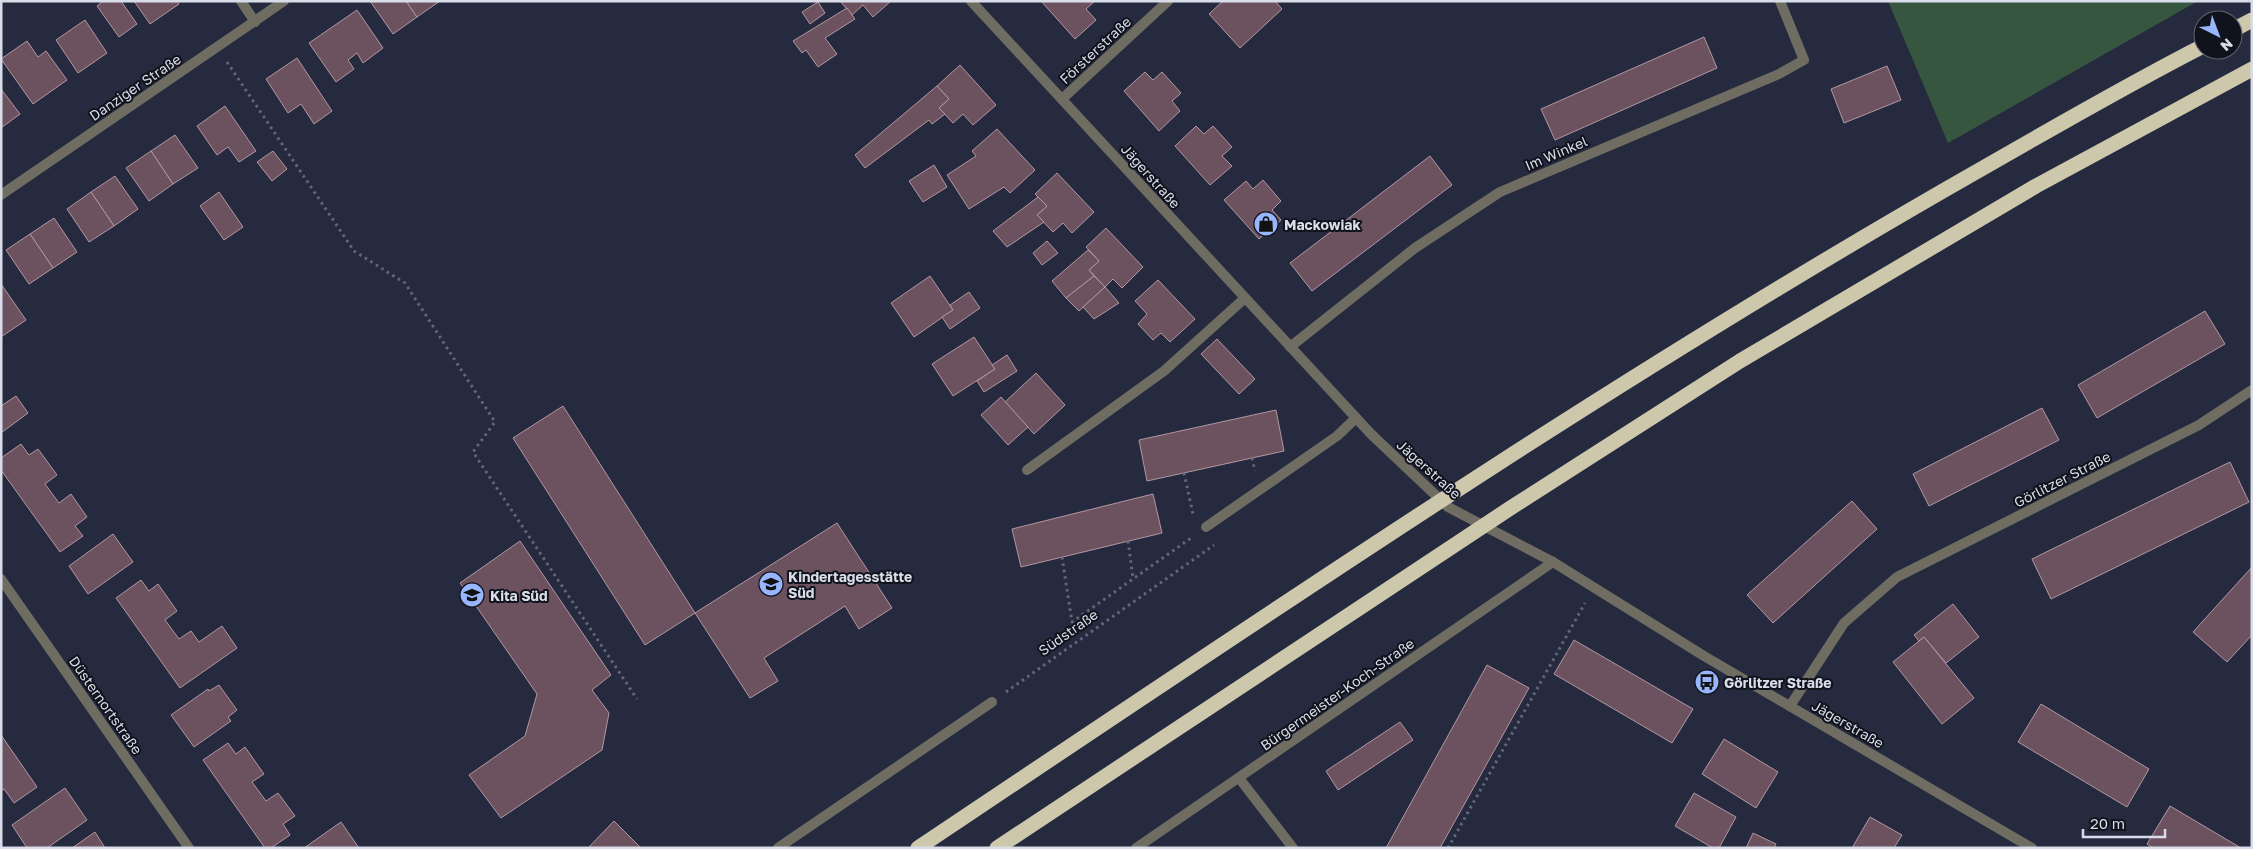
<svg xmlns="http://www.w3.org/2000/svg" width="2253" height="849" viewBox="0 0 2253 849" font-family="'Golos Text',sans-serif">
<style>
.green{fill:#37563f}
.building{fill:#6c525e;stroke:#b397a3}
.lines{fill:none;stroke-linecap:round;stroke-linejoin:round}
.path{stroke:#626779;stroke-width:3;stroke-dasharray:2.5 4;stroke-linecap:butt}
.service{stroke:#6f6d61;stroke-width:10}
.minor{stroke:#6f6d61;stroke-width:10}
.motorway{stroke:#cdc7ab;stroke-width:15}
.labels{text-anchor:middle;dominant-baseline:central;stroke-width:4;stroke-linejoin:round;paint-order:stroke}
.street-label{font-size:14px;fill:#d9ddea;stroke:#11131c}
.poi-label{font-size:14px;font-weight:bold;fill:#d9ddea;stroke:#11131c;text-anchor:start}
</style>
<rect width="100%" height="100%" fill="#252a3f"/>
<!-- green -->
<path class="green" d="M1888 1H2198L1948 143Z"/>
<!-- building -->
<g class="building">
<path d="M103 1H121L137 24 119 37 97 6Z"/>
<path d="M134 1H177L179 4 150 24Z"/>
<path d="M370 1H406L417 17 393 34Z"/>
<path d="M406 1H440L417 17Z"/>
<path d="M840 1H891L873 17 863 5 852 15Z"/>
<path d="M1041 1H1095L1086 9 1096 20 1075 39Z"/>
<path d="M1223 1H1275L1282 9 1240 48 1209 14Z"/>
<path d="M818 2 825 13 810 24 802 12Z"/>
<path d="M847 8 855 19 825 38 837 54 818 67 806 50 802 53 793 41Z"/>
<path d="M357 10 383 48 363 63 357 53 348 60 354 69 336 82 309 43Z"/>
<path d="M85 20 107 53 78 73 56 40Z"/>
<path d="M1704 37 1717 68 1555 140 1541 109Z"/>
<path d="M27 41 38 57 46 51 67 80 33 104 1 59Z"/>
<path d="M297 58 332 111 314 124 301 104 288 113 266 79Z"/>
<path d="M960 65 996 105 973 125 963 114 953 123 939 108 949 99 937 86Z"/>
<path d="M1887 66 1901 100 1844 123 1831 89Z"/>
<path d="M1145 72 1153 80 1162 72 1181 93 1172 101 1180 111 1159 131 1124 91Z"/>
<path d="M937 86 949 99 939 108 945 114 932 124 929 120 865 168 855 155Z"/>
<path d="M1 89 20 114 1 128Z"/>
<path d="M225 106 256 151 239 162 228 147 217 155 197 126Z"/>
<path d="M1196 126 1204 134 1213 126 1232 147 1222 156 1232 166 1210 185 1175 146Z"/>
<path d="M997 129 1035 170 1010 193 1004 187 969 209 947 175 976 156 972 151Z"/>
<path d="M175 135 198 168 173 184 151 151Z"/>
<path d="M151 151 173 184 149 201 126 168Z"/>
<path d="M273 151 287 169 272 181 257 162Z"/>
<path d="M1430 156 1452 185 1312 291 1290 263Z"/>
<path d="M934 165 947 187 923 202 909 181Z"/>
<path d="M1057 173 1094 212 1072 233 1063 223 1053 232 1037 215 1047 206 1035 194Z"/>
<path d="M115 176 138 209 114 226 91 192Z"/>
<path d="M1263 180 1281 201 1272 210 1281 220 1259 239 1224 200 1246 181 1253 189Z"/>
<path d="M91 192 114 226 89 242 67 209Z"/>
<path d="M219 192 243 227 224 240 200 206Z"/>
<path d="M1038 197 1047 206 1037 215 1044 222 1007 247 993 231Z"/>
<path d="M54 218 77 252 53 268 30 234Z"/>
<path d="M1106 228 1143 267 1122 288 1113 279 1105 287 1089 270 1099 261 1086 247Z"/>
<path d="M30 234 53 268 29 284 6 250Z"/>
<path d="M1047 241 1058 253 1042 265 1033 253Z"/>
<path d="M1088 250 1099 261 1089 270 1094 276 1066 298 1052 281Z"/>
<path d="M930 276 953 310 914 337 891 303Z"/>
<path d="M1094 276 1105 287 1079 311 1066 298Z"/>
<path d="M1158 280 1195 319 1170 342 1161 333 1153 340 1138 324 1147 314 1135 301Z"/>
<path d="M1 284 26 320 1 337Z"/>
<path d="M1105 287 1119 303 1094 319 1083 307Z"/>
<path d="M969 292 980 308 950 329 942 317 953 310 950 305Z"/>
<path d="M2205 311 2225 344 2097 418 2078 385Z"/>
<path d="M974 337 995 369 953 396 932 364Z"/>
<path d="M1217 339 1255 379 1239 394 1201 354Z"/>
<path d="M1007 355 1017 371 984 392 977 381 995 369 992 365Z"/>
<path d="M1036 373 1065 405 1034 434 1005 402Z"/>
<path d="M16 396 28 413 1 433V406Z"/>
<path d="M1001 397 1028 427 1008 445 981 415Z"/>
<path d="M563 406 695 613 645 645 513 438Z"/>
<path d="M2042 408 2059 440 1929 506 1913 474Z"/>
<path d="M1276 410 1284 451 1147 481 1139 440Z"/>
<path d="M21 444 29 455 38 449 57 475 45 484 59 503 71 494 87 517 75 526 83 536 60 552 1 470V458Z"/>
<path d="M2230 462 2249 502 2051 599 2032 559Z"/>
<path d="M1153 494 1162 533 1021 567 1012 529Z"/>
<path d="M1852 501 1877 529 1773 623 1747 595Z"/>
<path d="M837 523 892 608 859 629 845 606 764 658 778 681 750 698 695 613Z"/>
<path d="M113 534 133 562 88 594 69 566Z"/>
<path d="M520 541 611 675 592 690 609 713 602 750 501 818 469 775 525 736 537 694 460 583Z"/>
<path d="M2252 567V635L2227 662 2193 632Z"/>
<path d="M141 580 149 591 158 584 177 611 165 620 179 639 191 631 199 642 222 626 237 648 180 688 116 598Z"/>
<path d="M1953 604 1979 637 1946 663 1924 637 1919 641 1914 635Z"/>
<path d="M1924 637 1974 698 1942 724 1893 662Z"/>
<path d="M1574 640 1693 709 1672 743 1554 674Z"/>
<path d="M1487 665 1529 688 1440 848H1386Z"/>
<path d="M219 685 237 710 228 717 231 721 194 747 171 715 208 689 209 691Z"/>
<path d="M2041 704 2149 769 2127 807 2018 742Z"/>
<path d="M1400 722 1413 740 1338 790 1326 771Z"/>
<path d="M1 735 37 787 14 803 4 789 1 791Z"/>
<path d="M1724 739 1778 772 1756 808 1702 774Z"/>
<path d="M228 743 236 754 245 747 264 774 252 782 266 801 278 793 295 816 283 824 290 835 271 848H265L203 760Z"/>
<path d="M65 788 87 820 47 848H27L12 825Z"/>
<path d="M1694 793 1736 817 1719 848H1713L1675 826Z"/>
<path d="M2170 806 2241 848H2153L2147 844Z"/>
<path d="M1870 817 1902 835 1894 848H1852Z"/>
<path d="M614 821 641 848H588Z"/>
<path d="M341 822 359 848H304Z"/>
<path d="M95 832 105 848H72Z"/>
<path d="M1753 833 1776 844 1774 848H1746Z"/>
</g>
<g class="lines">
<!-- path -->
<g class="path">
<path d="M227 62 354 251 405 283 495 422 473 452 637 699"/>
<path d="M1252 458 1255 471"/>
<path d="M1184 473 1193 514"/>
<path d="M1128 541 1133 578"/>
<path d="M1062 557 1072 622 1191 538"/>
<path d="M1006 692 1214 545"/>
<path d="M1448 848 1585 603"/>
</g>
<!-- service -->
<g class="service">
<path d="M1027 470 1164 371 1245 298"/>
<path d="M1206 527 1337 436 1356 418"/>
</g>
<!-- minor -->
<g class="minor">
<path d="M241 1 255 22"/>
<path d="M971 1 1371 434 1448 507 1553 562 1704 656 2032 848"/>
<path d="M1062 99 1168 1"/>
<path d="M1 195 284 1"/>
<path d="M1290 347 1415 248 1500 192 1779 74 1804 60 1780 1"/>
<path d="M1 579 189 848"/>
<path d="M1790 706 1844 623 1897 577 2199 425 2252 390"/>
<path d="M1239 778 1293 848"/>
<path d="M778 848 992 702"/>
<path d="M1136 848 1553 562"/>
</g>
<!-- motorway -->
<g class="motorway">
<path d="M2233 30 2252 20"/>
<path d="M918 848C1268 614 1617 376 1983 168 2056 126 2129 84 2203 46"/>
<path d="M997 848 1512 507 1740 361 2036 186 2252 69"/>
</g>
</g>
<!-- icons -->
<defs>
<symbol id="shop-disc" viewBox="-11 -11 22 22"><circle r="9.5" fill="#97b6fd" stroke="#11131c"/><path d="M-5-2.5h2.3a2.7 3.5 0 0 1 5.4 0H5L5.5 6h-11ZM-1.5-2.5h3a1.5 2.3 0 0 0-3 0Z" fill="#111"/></symbol>
<symbol id="school-disc" viewBox="-11 -11 22 22"><circle r="9.5" fill="#97b6fd" stroke="#11131c"/><path d="M0-5L7-2L0 1L-7-2ZM-4 1L0 2.5L4 1V4Q0 6-4 4Z" fill="#111"/></symbol>
<symbol id="bus-disc" viewBox="-11 -11 22 22"><circle r="9.5" fill="#97b6fd" stroke="#11131c"/><path d="M-5-6H5V4H4V6H2V4H-2V6H-4V4H-5ZM-3.5-4V0h7V-4ZM-3.5 1.2v1.5H-2V1.2ZM2 1.2v1.5H3.5V1.2Z" fill="#111"/></symbol>
</defs>
<g fill-rule="evenodd">
<use href="#shop-disc" x="1252" y="210" width="28" height="28"/>
<use href="#school-disc" x="757" y="570" width="28" height="28"/>
<use href="#school-disc" x="458" y="581" width="28" height="28"/>
<use href="#bus-disc" x="1693" y="668" width="28" height="28"/>
</g>
<g class="labels">
<!-- street labels -->
<g class="street-label">
<text transform="translate(1095 50) rotate(-43)">Försterstraße</text>
<text transform="translate(135 87) rotate(-34)">Danziger Straße</text>
<text transform="translate(1556 153) rotate(-23)">Im Winkel</text>
<text transform="translate(1151 176) rotate(48)">Jägerstraße</text>
<text transform="translate(1429 469) rotate(42)">Jägerstraße</text>
<text transform="translate(2062 479) rotate(-27)">Görlitzer Straße</text>
<text transform="translate(1068 632) rotate(-35)">Südstraße</text>
<text transform="translate(1337 694) rotate(-35)">Bürgermeister-Koch-Straße</text>
<text transform="translate(106 705) rotate(55)">Düsternortstraße</text>
<text transform="translate(1848 724) rotate(30)">Jägerstraße</text>
</g>
<!-- poi labels -->
<g class="poi-label">
<text x="1284" y="224">Mackowiak</text>
<text x="788" y="576">Kindertagesstätte<tspan x="788" dy="16">Süd</tspan></text>
<text x="490" y="595">Kita Süd</text>
<text x="1724" y="682">Görlitzer Straße</text>
</g>
</g>
<!-- border -->
<rect width="2253" height="849" fill="none" stroke="#d9ddea" stroke-width="5"/>
<!-- north arrow -->
<g transform="translate(2218 35) rotate(138)"><circle r="24" fill="#11131c" stroke="#61646e"/>
<path d="M0-4L9 19L0 12L-9 19Z" fill="#97b6fd"/>
<text y="-8" font-size="14" font-weight="bold" text-anchor="middle" fill="#d9ddea">N</text>
</g>
<!-- scale -->
<path d="M2083 829v8h82v-8" fill="none" stroke="#d9ddea" stroke-width="2.5"/>
<text x="2090" y="829" font-size="15" fill="#d9ddea" stroke="#11131c" stroke-width="4" paint-order="stroke">20 m</text>
</svg>
